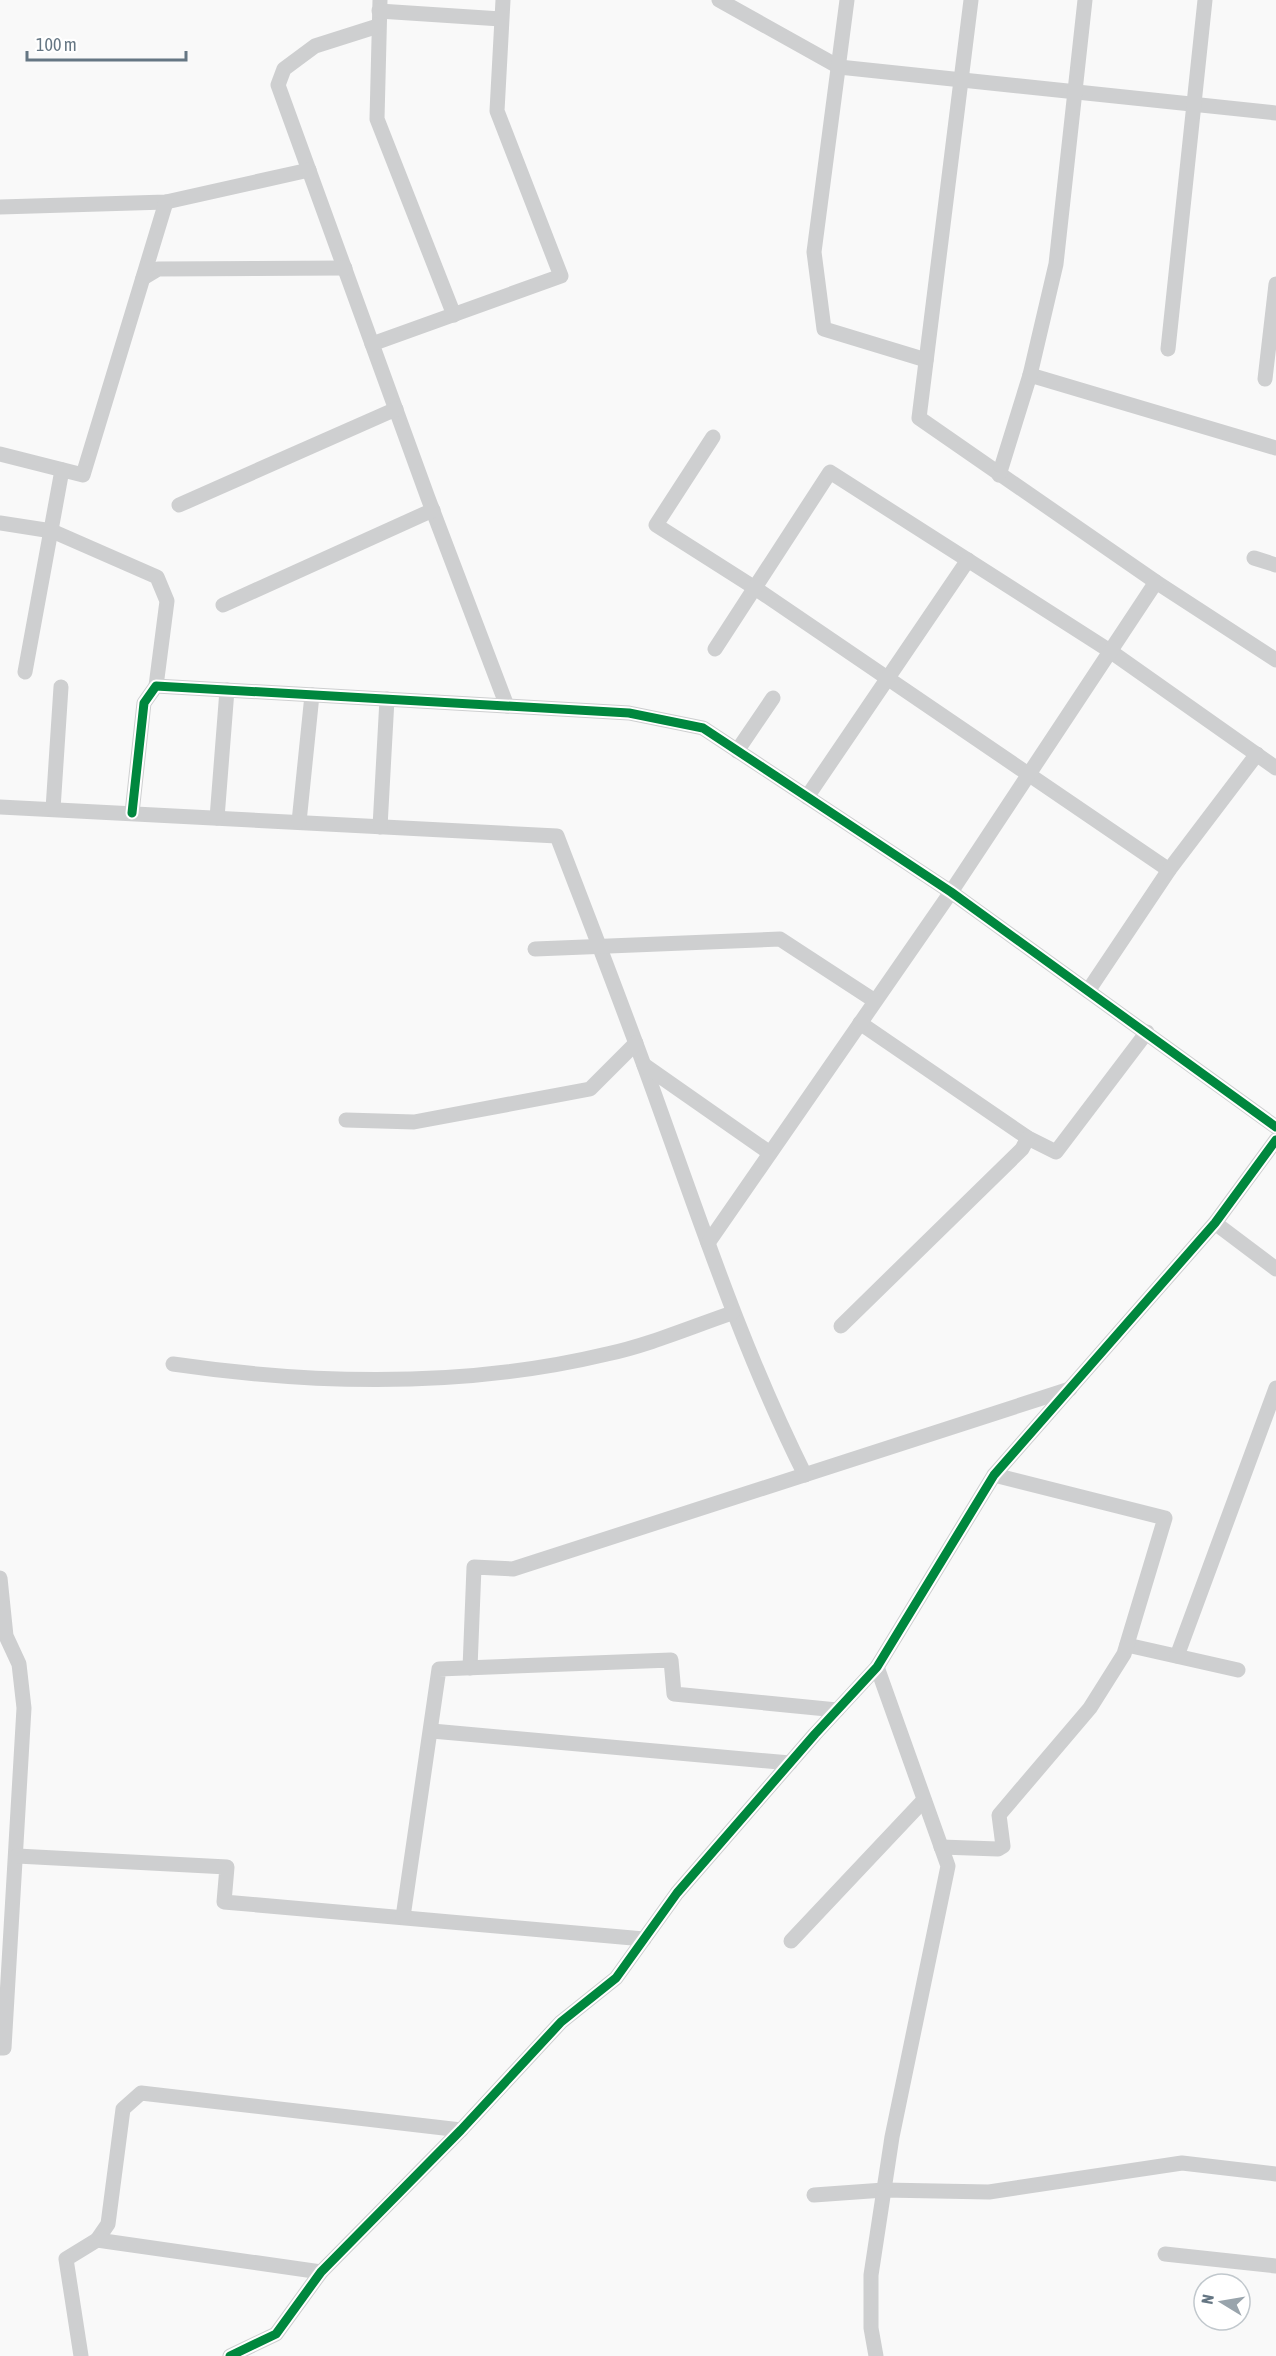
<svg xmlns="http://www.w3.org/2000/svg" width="1276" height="2356" viewBox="0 0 1276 2356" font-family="'Asap Condensed',sans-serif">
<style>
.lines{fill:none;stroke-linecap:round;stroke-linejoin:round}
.minor{stroke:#cecfd0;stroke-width:15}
.cycleway-casing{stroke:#fff;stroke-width:13}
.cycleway{stroke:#00873e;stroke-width:9}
</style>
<rect width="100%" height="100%" fill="#f9f9f9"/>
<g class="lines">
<!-- minor -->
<g class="minor">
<path d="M380 0 377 119 454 315"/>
<path d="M719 0 839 67 1276 113"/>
<path d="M847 0 814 252 824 329 926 360"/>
<path d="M971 0 919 418 1156 582 1276 660"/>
<path d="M379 11 501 19"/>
<path d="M378 26 315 46 284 69 278 85 428 498 507 706"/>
<path d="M0 207 166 202 309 170"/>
<path d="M143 278 158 269 345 268"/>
<path d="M372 344 561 276 497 111 503 0"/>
<path d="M1168 349 1205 0"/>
<path d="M1030 375 1276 448"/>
<path d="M1265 379 1276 284"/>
<path d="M713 437 656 525 755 588 1169 870"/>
<path d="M0 454 83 475 166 202"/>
<path d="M999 475 1030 375 1056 264 1085 0"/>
<path d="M179 505 396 409"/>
<path d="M0 523 52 531 157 577 167 601 156 686"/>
<path d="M1254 558 1276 565"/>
<path d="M223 605 433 510"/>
<path d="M715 649 830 472 1110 651 1276 768"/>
<path d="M25 672 62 470"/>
<path d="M737 751 773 698"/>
<path d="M807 797 968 560"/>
<path d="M0 807 557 836C591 925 626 1014 658 1104 703 1229 745 1355 805 1475"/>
<path d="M53 809 61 687"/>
<path d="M132 813 144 703 156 686 629 713 703 728 951 892 1276 1127"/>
<path d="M217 818 227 690"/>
<path d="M299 822 312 695"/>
<path d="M380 827 387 699"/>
<path d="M535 949 780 939 875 1001"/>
<path d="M1088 991 1169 870 1257 754"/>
<path d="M860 1023 1028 1138 1056 1152 1147 1032"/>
<path d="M644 1065 770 1153"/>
<path d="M346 1120 414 1122 590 1089 636 1043"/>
<path d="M1215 1223 1276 1269"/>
<path d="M708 1243 951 892 1156 582"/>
<path d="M841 1326 1022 1149 1028 1138"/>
<path d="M173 1364C317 1385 465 1388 607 1354 649 1345 691 1327 732 1313"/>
<path d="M0 1578 6 1636 19 1664 24 1708 4 2048H0"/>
<path d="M1127 1645 1238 1670"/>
<path d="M1177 1656 1276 1388"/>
<path d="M470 1668 474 1567 513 1569 1070 1389"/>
<path d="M432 1731 790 1763"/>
<path d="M941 1847 998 1849 1003 1846 999 1815 1090 1708 1124 1654 1165 1518 994 1475"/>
<path d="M17 1856 227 1867 224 1902 644 1939"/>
<path d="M403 1917 439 1669 671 1660 674 1694 837 1710"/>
<path d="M791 1941 924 1800"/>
<path d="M814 2195 884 2190 989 2192 1182 2163 1276 2174"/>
<path d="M97 2240 108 2224 123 2109 141 2093 461 2130"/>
<path d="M1165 2254 1276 2266"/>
<path d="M81 2356 66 2259 97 2240 321 2272"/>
<path d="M230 2356 276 2334 321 2272 461 2130 561 2022 616 1978 677 1893 815 1734 877 1667 994 1475 1215 1223 1276 1140"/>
<path d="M876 2356 871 2328V2275L892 2137 948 1866 877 1667"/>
</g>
<defs>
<g id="cycleway">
<path d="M132 813 144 703 156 686 629 713 703 728 951 892 1276 1127"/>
<path d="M230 2356 276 2334 321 2272 461 2130 561 2022 616 1978 677 1893 815 1734 877 1667 994 1475 1215 1223 1276 1140"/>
</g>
</defs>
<!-- cycleway casing -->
<use href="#cycleway" class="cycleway-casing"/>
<!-- cycleway -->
<use href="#cycleway" class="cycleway"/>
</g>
<!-- north arrow -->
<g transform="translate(1222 2302) rotate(281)"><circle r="28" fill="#ffffff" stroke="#c1c8cd" stroke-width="1.5"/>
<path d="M0-4.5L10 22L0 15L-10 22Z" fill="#99a4ac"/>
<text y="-9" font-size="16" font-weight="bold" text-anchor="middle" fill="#657683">N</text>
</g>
<!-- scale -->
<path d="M27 51v9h159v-9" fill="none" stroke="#657683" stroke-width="3"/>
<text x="36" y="51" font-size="18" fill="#657683" stroke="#ffffff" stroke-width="4.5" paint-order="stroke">100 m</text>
</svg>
